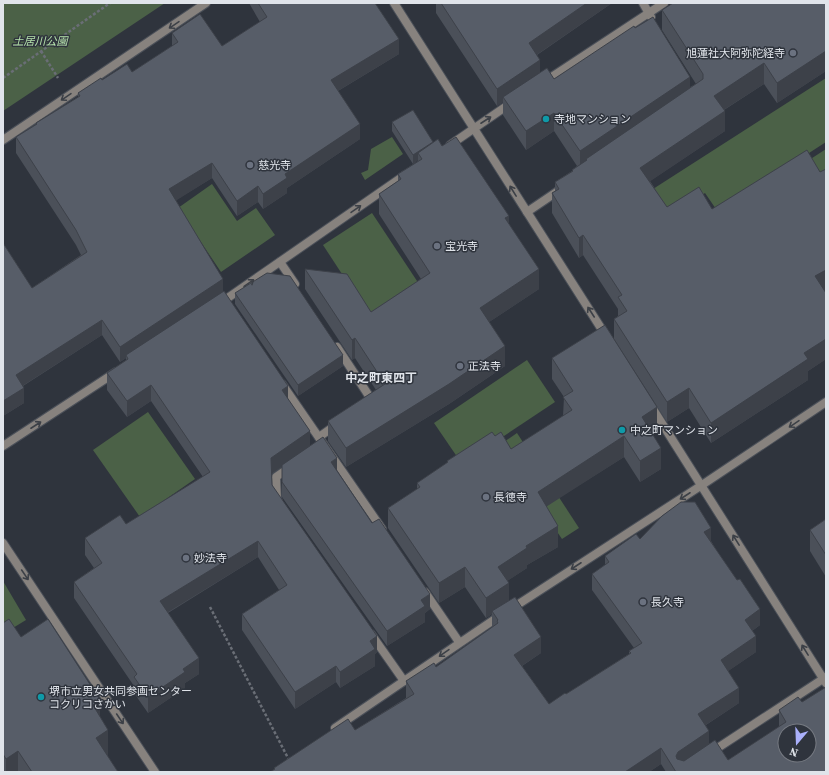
<svg xmlns="http://www.w3.org/2000/svg" width="829" height="775" viewBox="0 0 829 775" font-family="'Source Serif 4','Noto Sans JP',serif">
<style>
.green{fill:#4b6147}
.lines{fill:none;stroke-linecap:round;stroke-linejoin:round}
.service-casing{stroke:#4b5059;stroke-width:10}
.minor-casing{stroke:#4b5059;stroke-width:10}
.path{stroke:#6a6e76;stroke-width:2.5;stroke-dasharray:3 2;stroke-linecap:butt}
.service{stroke:#87827e;stroke-width:8}
.minor{stroke:#87827e;stroke-width:8}
.wall{fill:#4b5059}
.shaded-wall{fill:#3d4149}
.building{fill:#575d68;stroke:#3d4149;fill-rule:evenodd}
.oneway{stroke:#3c4047}
.worship-dot{fill:#6b7280;stroke:#2f343d;stroke-width:1.5}
.culture-dot{fill:#0f9aa8;stroke:#2f343d;stroke-width:1.5}
.labels{text-anchor:middle;dominant-baseline:central;stroke-width:3;stroke-linejoin:round;paint-order:stroke}
.park-label{font-size:11px;font-style:italic;fill:#b6e3ac;stroke:#2f343d}
.poi-label{font-size:11px;fill:#e0e4ea;stroke:#2f343d;text-anchor:start}
.neighbourhood-label{font-size:12px;font-weight:bold;fill:#e0e4ea;stroke:#2f343d}
</style>
<rect width="100%" height="100%" fill="#2f343d"/>
<!-- green -->
<g class="green">
<path d="M3 3H165L3 111Z"/>
<path d="M826 78V142L718 212 705 193 670 216 653 189Z"/>
<path d="M392 137 403 154 365 180 361 173 368 170 371 149Z"/>
<path d="M826 149V193L806 162Z"/>
<path d="M212 184 237 221 256 208 275 235 221 272 178 208Z"/>
<path d="M372 213 425 293 376 326 323 245Z"/>
<path d="M527 360 555 402 462 464 434 423Z"/>
<path d="M148 412 195 479 140 517 93 450Z"/>
<path d="M517 433 579 528 562 539 498 446Z"/>
<path d="M3 581 26 620 3 634Z"/>
</g>
<g class="lines">
<defs>
<g id="service">
<path d="M280 262 295 284"/>
<path d="M337 347 371 399 366 403"/>
<path d="M319 437 336 425"/>
<path d="M278 501 277 499 276 477 289 468"/>
<path d="M371 634 404 681"/>
</g>
<g id="minor">
<path d="M394 3 606 336"/>
<path d="M643 3 651 17"/>
<path d="M544 82 664 3"/>
<path d="M3 140 206 3"/>
<path d="M450 145 511 103"/>
<path d="M527 212 561 189"/>
<path d="M219 304 405 175"/>
<path d="M282 384 382 529"/>
<path d="M651 406 826 683"/>
<path d="M3 446 116 372"/>
<path d="M3 543 155 772"/>
<path d="M425 592 459 642"/>
<path d="M511 609 702 485 826 402"/>
<path d="M335 728 501 615"/>
<path d="M710 753 826 677"/>
</g>
</defs>
<!-- service casing -->
<use href="#service" class="service-casing"/>
<!-- minor casing -->
<use href="#minor" class="minor-casing"/>
<!-- path -->
<g class="path">
<path d="M41 51 58 78"/>
<path d="M3 78 110 3"/>
<path d="M210 607 289 760"/>
</g>
<!-- service -->
<use href="#service" class="service"/>
<!-- minor -->
<use href="#minor" class="minor"/>
</g>
<!-- wall -->
<g class="wall">
<path d="M249 3H375L399 54 338 91 360 139 287 188V193L263 209 258 202 237 216 212 178 176 200 223 292 288 400 310 446 337 470 430 609 425 613V622L387 646 282 497V467L272 474V485L377 652 375 654V666L340 688 336 682 295 709 242 630V614L279 590 258 557 168 613 199 674 185 683V688L148 713 134 693V686L74 598V582L94 568 85 555V538L126 524 203 477 151 401 127 417 107 390V373L126 360V358L120 362 102 335 23 386 24 403 3 416V418V243L32 288 81 255 76 245 16 153V137L36 124V123L78 97V93L102 80 132 72 172 46V33L222 46 260 22Z"/>
<path d="M436 3H612L537 55 540 72 554 79 635 28 690 87 696 84 662 30V10L826 3V71L777 103 764 84 724 110 725 131 650 181 667 207 712 209 825 291 826 293V359L808 371V380L711 443 689 408 667 422 614 339V319L618 316V309L583 255 579 258 552 213V193L555 191V182L572 171V170L577 166 554 131 526 150 503 115V102L497 106 436 13Z"/>
<path d="M392 122 433 143 442 146 509 224 539 289 489 322 505 366 449 404 346 467 328 441V421L376 390 355 358 352 360 305 289V269L371 312 421 279 379 214V194L398 181V174L418 161V160L413 164 392 131Z"/>
<path d="M235 293 343 366 298 396 235 304Z"/>
<path d="M552 358 657 428 651 432 661 469 640 482 624 457 546 506 558 547 527 565V568L507 581 509 601 541 653 522 666 549 704 566 694 629 654V651L634 648 592 590V574L605 565V556L640 539 711 541 760 625 752 631 756 652 728 671 739 703 706 725 709 744 728 760 779 727V710L826 772H666L661 764 649 772H270L274 770V768L355 730 406 698V681L436 667 492 627V614L486 618 465 587 439 603 388 528V508L417 489V483L447 463V461L495 436 511 449 563 416 564 397 552 379Z"/>
<path d="M826 519V577L810 551V530Z"/>
<path d="M3 623 21 637 100 717 108 758 118 772H3Z"/>
</g>
<!-- shaded-wall -->
<g class="shaded-wall">
<path d="M587 3H612L529 60V43Z"/>
<path d="M399 39V54L331 95V80Z"/>
<path d="M826 51V71L777 103V83Z"/>
<path d="M540 60V78L503 97V102L497 106V89Z"/>
<path d="M764 63V84L714 116V96Z"/>
<path d="M690 77V95L586 159V166L580 170V151Z"/>
<path d="M725 111V131L640 188V168Z"/>
<path d="M554 113V131L526 150V131Z"/>
<path d="M360 124V139L287 188V193L263 209V194L285 174Z"/>
<path d="M433 142V150L418 153V160L413 164V155Z"/>
<path d="M212 163V178L169 205V189Z"/>
<path d="M258 186V202L237 216V201Z"/>
<path d="M509 216V236L505 218Z"/>
<path d="M583 235V255L579 258V238Z"/>
<path d="M539 269V289L480 328V308Z"/>
<path d="M826 270V290L815 296V276Z"/>
<path d="M223 279V295L126 355V358L120 362V347Z"/>
<path d="M102 320V335L16 390V375Z"/>
<path d="M355 338V358L352 360V340Z"/>
<path d="M826 339V359L808 371V380L711 443V423L804 353Z"/>
<path d="M505 346V366L449 404 346 467V448Z"/>
<path d="M343 355V366L298 396V385Z"/>
<path d="M151 385V401L127 417V401Z"/>
<path d="M288 386V402L282 390Z"/>
<path d="M24 388V403L3 416V418V401Z"/>
<path d="M689 388V408L667 422V402Z"/>
<path d="M657 407V428L642 437V417Z"/>
<path d="M310 431V448L271 474V458Z"/>
<path d="M624 436V457L538 512V492Z"/>
<path d="M661 448V469L640 482V461Z"/>
<path d="M337 458V473L331 462Z"/>
<path d="M558 526V547L527 565V568L498 587V567L526 546Z"/>
<path d="M711 528V544L704 532Z"/>
<path d="M258 541V557L160 617V601Z"/>
<path d="M465 567V587L439 603V583Z"/>
<path d="M509 583V603L492 611V614L486 618V598Z"/>
<path d="M430 594V609L425 613V622L387 646V631L421 600Z"/>
<path d="M760 609V625L745 636V620Z"/>
<path d="M377 636V652L375 654V666L340 688V672L370 641Z"/>
<path d="M756 636V652L721 676V660Z"/>
<path d="M541 637V653L514 671V655Z"/>
<path d="M199 658V674L185 683V688L148 713V697L183 669Z"/>
<path d="M336 666V682L295 709V692Z"/>
<path d="M739 688V703L698 730V714Z"/>
<path d="M100 700V728L93 705Z"/>
<path d="M108 730V758L96 738Z"/>
<path d="M709 731V747L678 768 676 772V756L678 752Z"/>
<path d="M661 748V764L649 772H625Z"/>
<path d="M18 751V772H6V759Z"/>
</g>
<!-- building -->
<g class="building">
<path d="M258 3H375L399 39 331 80 360 124 285 174 287 178 263 194 258 186 237 201 212 163 169 189 223 279 120 347 102 320 16 375 24 388 3 401V243L32 288 87 252 76 230 16 137 37 124 36 123 80 96 78 93 101 78 102 80 127 64 132 72 178 42 172 33 200 14 222 46 267 17Z"/>
<path d="M441 3H587L529 43 540 60 497 89Z"/>
<path d="M673 3H826V51L777 83 764 63 714 96 725 111 640 168 667 207 699 187 712 209 807 150 820 172 826 169V270L815 276 826 293V339L804 353 808 359 711 423 689 388 667 402 614 319 627 311 618 297 622 295 583 235 579 238 552 193 559 189 555 182 573 171 572 170 587 160 586 159 703 79V74L662 10Z"/>
<path d="M653 17 690 77 580 151 554 113 526 131 503 97 547 68 554 79 634 26 635 28Z"/>
<path d="M413 110 433 142 413 155 392 122Z"/>
<path d="M456 137 509 216 505 218 539 269 480 308 505 346 449 384 346 448 328 421 385 384 355 338 352 340 305 269 347 274 371 312 430 273 379 194 401 179 398 174 422 159 418 153 438 139 442 146Z"/>
<path d="M267 273 290 276 343 355 298 385 235 293Z"/>
<path d="M224 291 288 386 282 390 310 431 271 458 272 485 377 636 370 641 375 649 340 672 336 666 295 692 242 614 287 585 258 541 160 601 199 658 183 669 185 672 148 697 134 677 137 674 74 582 102 563 85 538 120 515 126 524 210 472 151 385 127 401 107 373 128 359 126 355Z"/>
<path d="M605 325 657 407 642 417 661 448 640 461 624 436 538 492 558 526 526 546 527 548 498 567 509 583 486 598 465 567 439 583 388 508 420 487 417 483 448 462 447 461 492 432 495 436 501 432 511 449 572 410 563 397 573 391 552 358Z"/>
<path d="M323 437 337 458 331 462 372 523 379 519 430 594 421 600 425 606 387 631 282 482V465Z"/>
<path d="M681 502H695L711 528 704 532 737 580 740 579 760 609 745 620 756 636 721 660 739 688 698 714 709 731 678 752 676 756 677 759 684 761 715 740 728 760 786 722 779 710 798 697 802 702 826 687V772H676L661 748 625 772H270L275 769 274 768 348 719 355 730 414 694 406 681 434 663 436 667 498 623 497 621 498 620 492 611 515 597 541 637 514 655 549 704 565 693 566 694 631 653 629 651 642 643 592 574 609 562 605 556 636 534 640 539 662 516ZM785 731H809V755H785Z"/>
<path d="M826 519V555L810 530Z"/>
<path d="M9 619 21 637 48 619 100 700 93 705 108 730 96 738 118 772H32L18 751 6 759 3 754V623Z"/>
</g>
<!-- one-way arrows -->
<defs><path id="oneway-shaft" d="M-6 0H5M1.5-3L5.5 0L1.5 3" fill="none" stroke-width="1.6" stroke-linecap="round" stroke-linejoin="round"/></defs>
<g class="oneway">
<use href="#oneway-shaft" transform="translate(174 25) rotate(146)"/>
<use href="#oneway-shaft" transform="translate(66 97) rotate(146)"/>
<use href="#oneway-shaft" transform="translate(486 120) rotate(-33)"/>
<use href="#oneway-shaft" transform="translate(513 191) rotate(-122)"/>
<use href="#oneway-shaft" transform="translate(356 209) rotate(-35)"/>
<use href="#oneway-shaft" transform="translate(249 283) rotate(-35)"/>
<use href="#oneway-shaft" transform="translate(591 312) rotate(-123)"/>
<use href="#oneway-shaft" transform="translate(794 424) rotate(146)"/>
<use href="#oneway-shaft" transform="translate(36 425) rotate(-33)"/>
<use href="#oneway-shaft" transform="translate(685 496) rotate(147)"/>
<use href="#oneway-shaft" transform="translate(736 540) rotate(-122)"/>
<use href="#oneway-shaft" transform="translate(576 566) rotate(147)"/>
<use href="#oneway-shaft" transform="translate(25 575) rotate(56)"/>
<use href="#oneway-shaft" transform="translate(805 650) rotate(-122)"/>
<use href="#oneway-shaft" transform="translate(444 653) rotate(145)"/>
<use href="#oneway-shaft" transform="translate(120 719) rotate(56)"/>
</g>
<!-- markers -->
<g class="worship-dot">
<circle cx="793" cy="53" r="4"/>
<circle cx="250" cy="165" r="4"/>
<circle cx="437" cy="246" r="4"/>
<circle cx="460" cy="366" r="4"/>
<circle cx="486" cy="497" r="4"/>
<circle cx="186" cy="558" r="4"/>
<circle cx="643" cy="602" r="4"/>
</g>
<g class="culture-dot">
<circle cx="546" cy="119" r="4"/>
<circle cx="622" cy="430" r="4"/>
<circle cx="41" cy="697" r="4"/>
</g>
<g class="labels">
<!-- park labels -->
<g class="park-label">
<text x="40" y="41">土居川公園</text>
</g>
<!-- poi labels -->
<g class="poi-label">
<text x="785" y="53" text-anchor="end">旭蓮社大阿弥陀経寺</text>
<text x="554" y="119">寺地マンション</text>
<text x="258" y="165">慈光寺</text>
<text x="445" y="246">宝光寺</text>
<text x="468" y="366">正法寺</text>
<text x="630" y="430">中之町マンション</text>
<text x="494" y="497">長徳寺</text>
<text x="194" y="558">妙法寺</text>
<text x="651" y="602">長久寺</text>
<text x="49" y="691">堺市立男女共同参画センター<tspan x="49" dy="13">コクリコさかい</tspan></text>
</g>
<!-- neighbourhood labels -->
<g class="neighbourhood-label">
<text x="381" y="378">中之町東四丁</text>
</g>
</g>
<!-- border -->
<rect width="829" height="775" fill="none" stroke="#e0e4ea" stroke-width="8"/>
<!-- north arrow -->
<g transform="translate(797 743) rotate(199)"><circle r="19" fill="#2f343d" stroke="#767a82"/>
<path d="M0-3L7 15L0 10L-7 15Z" fill="#aab0fb"/>
<text y="-6" font-size="11" font-weight="bold" text-anchor="middle" fill="#e0e4ea">N</text>
</g>
</svg>
